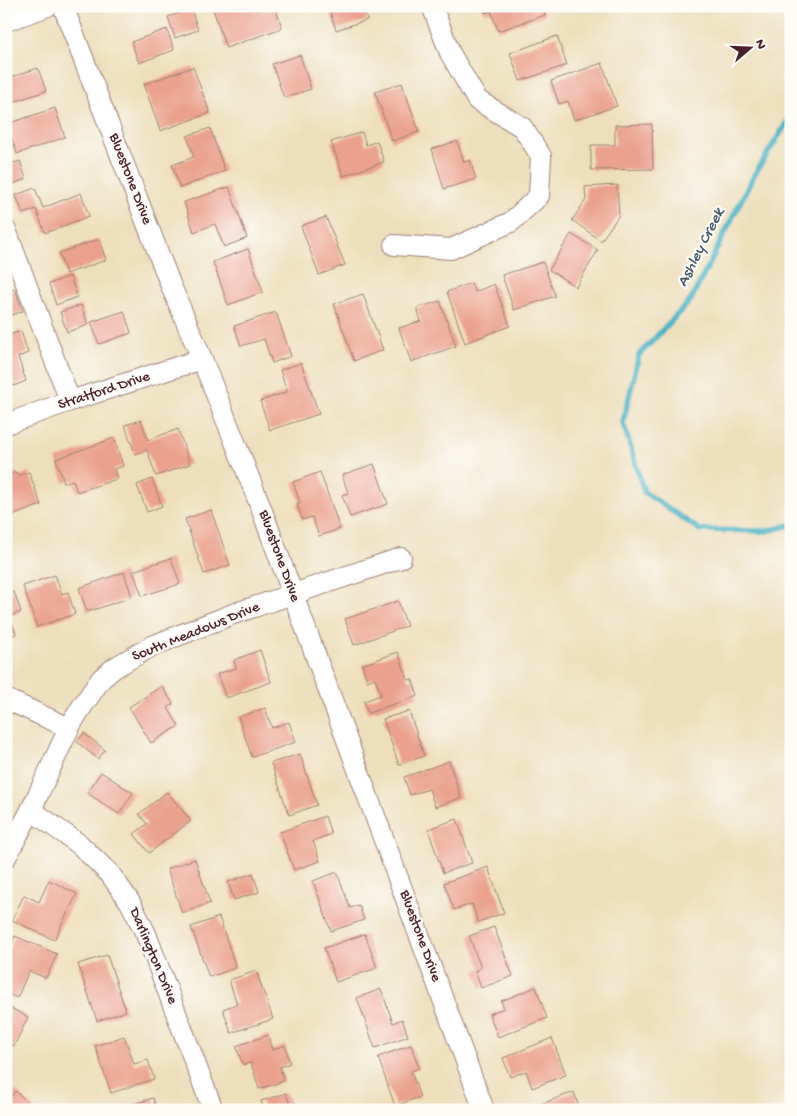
<svg xmlns="http://www.w3.org/2000/svg" width="797" height="1116" viewBox="0 0 797 1116" font-family="'Gochi Hand',sans-serif">
<style>
.lines{fill:none;stroke-linecap:round;stroke-linejoin:round}
.stream{stroke:#47b2c5;stroke-width:5.5}
.building{fill:#eba18e}
.minor-casing{stroke:#9c7f74;stroke-width:22}
.minor{stroke:#fff;stroke-width:20}
.labels{text-anchor:middle;dominant-baseline:central;stroke-width:4.5;stroke-linejoin:round;paint-order:stroke}
.street-label{font-size:15px;fill:#4a1f2b;stroke:#fdfcf7}
.water-label{font-size:16px;font-style:italic;fill:#495a69;stroke:#fdfcf7}
</style>
<rect width="100%" height="100%" fill="#fdfcf7"/>
<filter id="ink" filterUnits="userSpaceOnUse"><feTurbulence type="fractalNoise" baseFrequency=".02" numOctaves="2"/><feDisplacementMap in="SourceGraphic" scale="10" xChannelSelector="R" yChannelSelector="G"/><feConvolveMatrix kernelMatrix="1 2 1 2 8 2 1 2 1" color-interpolation-filters="sRGB"/></filter>
<filter id="wash" filterUnits="userSpaceOnUse"><feTurbulence type="fractalNoise" baseFrequency=".0096" numOctaves="4" result="noise"/><feDisplacementMap in="SourceGraphic" scale="20" xChannelSelector="R" yChannelSelector="G"/><feGaussianBlur stdDeviation="1.12" result="paint"/><feColorMatrix in="noise" values="0 0 0 0 0 0 0 0 0 0 0 0 0 0 0 0 0 1.4 0 .05"/><feComposite in="paint" operator="in"/></filter>
<g filter="url(#wash)">
<rect width="100%" height="100%" fill="#eedfbc"/>
<g class="lines">
<!-- stream -->
<path class="stream" d="M791 116 754 175 691 300 639 355 623 422 644 492 700 530 767 531 791 525"/>
</g>
<g id="blocks">
<!-- building -->
<g class="building">
<path d="M212 6H275L282 28 226 48Z"/>
<path d="M328 6H363L367 20 336 30Z"/>
<path d="M482 6H542L545 15 498 31 491 11 485 13Z"/>
<path d="M191 9 198 30 175 38 168 17Z"/>
<path d="M167 29 174 50 139 63 131 42Z"/>
<path d="M557 36 567 65 520 81 510 53Z"/>
<path d="M300 55 311 89 284 98 272 64Z"/>
<path d="M602 63 617 106 574 120 568 101 559 104 551 81Z"/>
<path d="M193 67 210 113 160 131 144 84Z"/>
<path d="M38 68 46 91 10 103 6 93V79Z"/>
<path d="M402 83 419 132 392 141 375 92Z"/>
<path d="M55 108 65 137 17 154 7 124Z"/>
<path d="M652 124 653 169 591 170V145H615V125Z"/>
<path d="M210 128 225 171 180 188 172 165 194 157 187 136Z"/>
<path d="M362 132 366 145 377 141 384 162 343 176 331 142Z"/>
<path d="M457 141 464 162 470 160 476 179 444 189 432 149Z"/>
<path d="M20 161 26 179 10 185 6 173V165Z"/>
<path d="M617 185 619 215 601 241 572 220 586 200 585 187Z"/>
<path d="M229 187 247 238 224 247 215 224 194 232 184 202Z"/>
<path d="M35 188 43 208 81 193 89 216 45 233 36 209 23 214 16 195Z"/>
<path d="M326 217 345 265 319 275 301 226Z"/>
<path d="M571 234 598 250 576 287 549 270Z"/>
<path d="M99 239 106 260 66 274 59 253Z"/>
<path d="M248 249 263 292 228 305 213 262Z"/>
<path d="M543 262 555 296 514 310 502 275Z"/>
<path d="M70 276 77 297 56 305 49 284Z"/>
<path d="M471 283 475 292 494 284 510 326 465 343 447 292Z"/>
<path d="M15 289 23 311 6 317V292Z"/>
<path d="M363 294 383 350 354 361 334 304Z"/>
<path d="M440 301 456 346 411 362 399 328 421 321 417 308Z"/>
<path d="M81 305 88 325 67 332 60 312Z"/>
<path d="M124 311 131 333 99 344 91 322Z"/>
<path d="M276 312 291 356 272 363 264 339 241 346 234 326Z"/>
<path d="M21 331 28 353 18 357 26 381 6 389V354L9 353 6 347V336Z"/>
<path d="M301 363 319 414 270 430 260 401 287 392 280 370Z"/>
<path d="M141 420 148 440 178 429 190 464 156 476 147 450 135 454 125 425Z"/>
<path d="M114 438 123 466 114 469 117 479 77 492 73 480 64 483 56 459Z"/>
<path d="M374 464 388 504 350 517 342 495 348 493 342 475Z"/>
<path d="M16 472 18 476 29 472 41 505 6 518V476Z"/>
<path d="M320 472 340 529 319 536 312 517 302 520 297 504 300 503 293 482Z"/>
<path d="M152 479 162 506 147 512 137 485Z"/>
<path d="M211 510 230 565 204 574 185 519Z"/>
<path d="M171 558 180 584 142 596 133 571Z"/>
<path d="M124 572 132 597 87 612 79 588Z"/>
<path d="M55 575 62 594 68 592 75 614 37 627 23 586Z"/>
<path d="M14 592 21 612 10 616 16 634 6 638V594Z"/>
<path d="M398 601 407 626 354 645 345 619Z"/>
<path d="M260 650 271 682 226 698 217 674 236 668 234 660Z"/>
<path d="M398 652 408 680 412 679 418 696 368 713 364 701 381 695 375 678 367 681 362 665Z"/>
<path d="M162 686 173 704 168 708 179 726 151 743 129 707Z"/>
<path d="M265 708 272 728 289 722 296 742 252 757 238 717Z"/>
<path d="M409 711 424 756 399 765 383 719Z"/>
<path d="M84 733 105 750 98 759 77 742Z"/>
<path d="M300 754 317 805 289 815 271 763Z"/>
<path d="M449 761 461 798 435 807 429 789 410 795 404 777Z"/>
<path d="M101 772 133 793 119 814 87 793Z"/>
<path d="M167 792 191 821 149 853 134 834 147 824 139 814Z"/>
<path d="M325 816 331 834 313 841 320 861 294 870 280 832Z"/>
<path d="M457 819 472 863 443 873 428 829Z"/>
<path d="M195 859 210 903 182 913 167 869Z"/>
<path d="M488 867 504 913 478 922 472 904 454 910 444 883Z"/>
<path d="M337 872 350 908 359 905 364 920 331 931 313 881Z"/>
<path d="M253 873 259 892 234 900 228 882Z"/>
<path d="M49 880 77 894 54 940 12 920 24 895 39 902Z"/>
<path d="M219 917 236 968 209 977 191 927Z"/>
<path d="M494 927 513 976 481 988 475 971 481 968 469 936Z"/>
<path d="M365 934 377 968 336 982 324 948Z"/>
<path d="M15 936 57 954 46 978 29 971 17 998 6 993V956Z"/>
<path d="M107 955 126 1011 97 1021 78 964Z"/>
<path d="M256 971 273 1019 231 1033 223 1009 237 1004 229 980Z"/>
<path d="M536 987 547 1018 498 1037 489 1014 504 1008 501 1001Z"/>
<path d="M381 989 393 1023 402 1019 408 1036 375 1048 357 998Z"/>
<path d="M6 1006 28 1017 14 1046 6 1042Z"/>
<path d="M268 1035 272 1050 285 1045 290 1063 280 1067 284 1081 259 1089 251 1063 243 1065 236 1046Z"/>
<path d="M124 1036 134 1064 148 1060 154 1079 111 1093 95 1046Z"/>
<path d="M552 1038 566 1075 532 1088 526 1071 510 1077 503 1058Z"/>
<path d="M411 1045 419 1068 411 1071 420 1097 395 1106 378 1057Z"/>
<path d="M16 1091 35 1110H6V1101Z"/>
<path d="M574 1092 580 1110H531L530 1108Z"/>
<path d="M286 1093 292 1110H264L261 1101Z"/>
<path d="M153 1098 157 1110H126L125 1107Z"/>
</g>
</g>
</g>
<g filter="url(#ink)">
<use href="#blocks" fill-opacity="0" stroke="#9c7f74" stroke-width="1"/>
<g class="lines">
<defs>
<g id="minor">
<path d="M63 6 171 286 202 359 258 500 484 1110"/>
<path d="M6 21 48 6"/>
<path d="M6 230 70 401"/>
<path d="M394 245 451 249 511 222 539 196 541 156 522 127 477 100 450 53 432 6"/>
<path d="M6 424 70 401 202 359"/>
<path d="M6 699 69 728"/>
<path d="M31 810 79 844 110 874 130 902 146 934 213 1110"/>
<path d="M6 857 31 810 69 728 79 711 101 679 114 668 152 646 233 614 401 558"/>
</g>
</defs>
<!-- minor casing -->
<use href="#minor" class="minor-casing"/>
<!-- minor -->
<use href="#minor" class="minor"/>
</g>
</g>
<g class="labels">
<!-- street labels -->
<g class="street-label">
<text transform="translate(130 179) rotate(69)">Bluestone Drive</text>
<text transform="translate(104 391) rotate(-18)">Stratford Drive</text>
<text transform="translate(279 556) rotate(70)">Bluestone Drive</text>
<text transform="translate(196 632) rotate(-22)">South Meadows Drive</text>
<text transform="translate(420 936) rotate(70)">Bluestone Drive</text>
<text transform="translate(153 956) rotate(67)">Darlington Drive</text>
</g>
<!-- water labels -->
<g class="water-label">
<text transform="translate(702 248) rotate(-63)">Ashley Creek</text>
</g>
</g>
<!-- margin -->
<rect width="797" height="1116" fill="none" stroke="#fdfcf7" stroke-width="25"/>
<!-- north arrow -->
<g transform="translate(750 48) rotate(71)" stroke="#fdfcf7" stroke-width="4" paint-order="stroke">
<path d="M0-4L9 19L0 12L-9 19Z" fill="#4a1f2b"/>
<text y="-8" font-size="14" font-weight="bold" text-anchor="middle" fill="#4a1f2b">N</text>
</g>
</svg>
